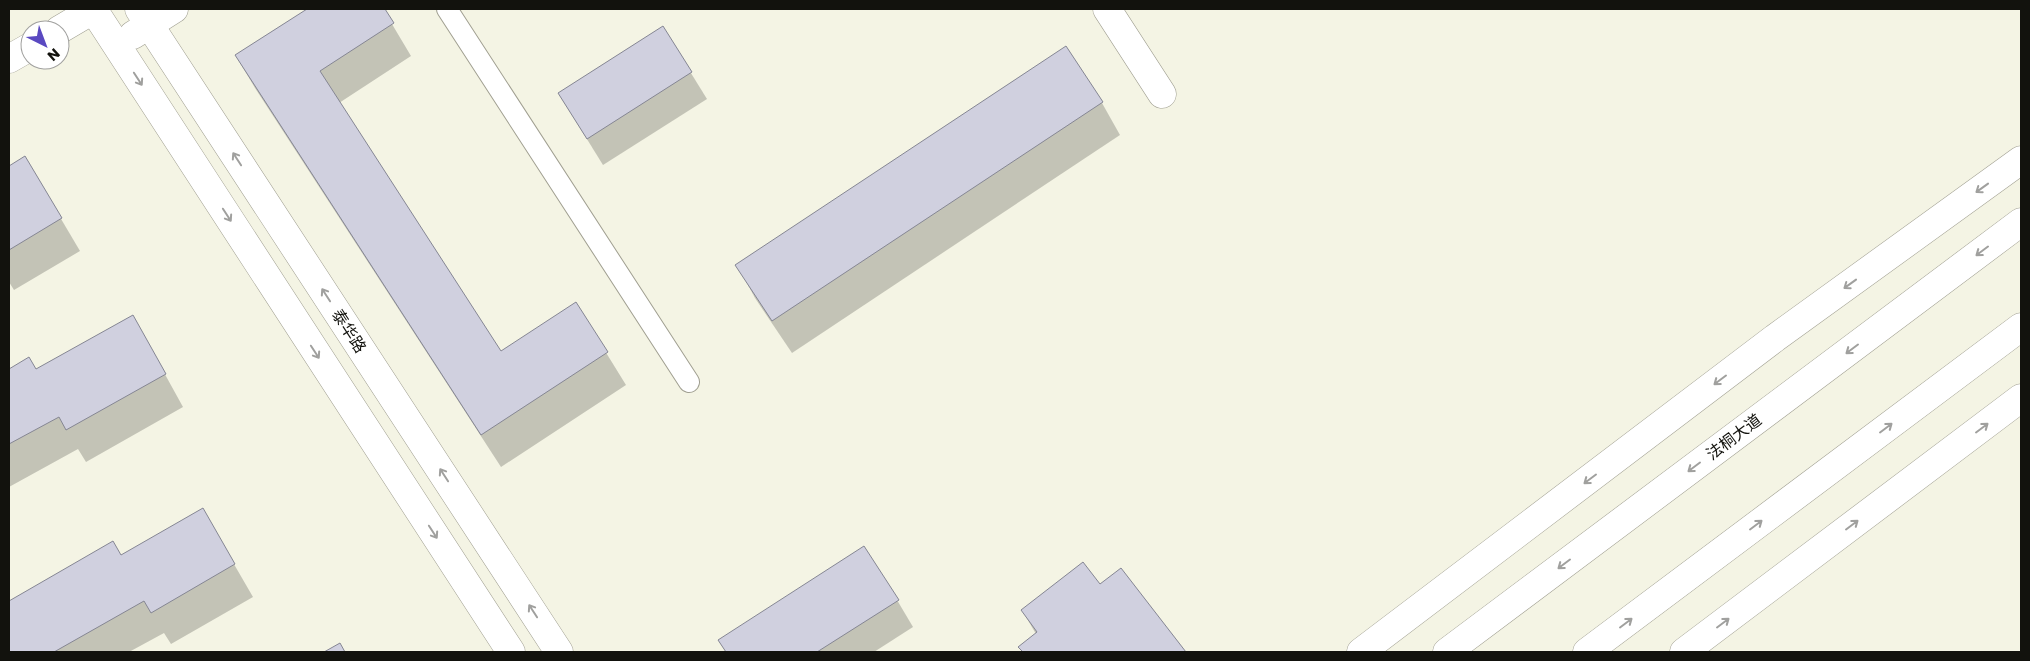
<svg xmlns="http://www.w3.org/2000/svg" width="2030" height="661" viewBox="0 0 2030 661" font-family="Poppins,'Noto Sans SC',sans-serif">
<style>
.shadow{fill:#0003}
.building{fill:#d0d0df;stroke:#858693}
.lines{fill:none;stroke-linecap:round;stroke-linejoin:round}
.lane-casing{stroke:#a09f91;stroke-width:22}
.street-casing{stroke:#a09f91;stroke-width:29}
.secondary-casing{stroke:#a09f91;stroke-width:29}
.primary-casing{stroke:#a09f91;stroke-width:29}
.lane{stroke:#fff;stroke-width:20}
.street{stroke:#fff;stroke-width:28}
.secondary{stroke:#fff;stroke-width:28}
.primary{stroke:#fff;stroke-width:28}
.oneway{stroke:#a0a09e}
.labels{text-anchor:middle;dominant-baseline:central;stroke-width:5;stroke-linejoin:round;paint-order:stroke}
.street-label{font-size:16px;fill:#12120d;stroke:#fff}
</style>
<rect width="100%" height="100%" fill="#f4f4e4"/>
<!-- shadow -->
<g class="shadow">
<path d="M309 9H383L411 56 339 103 501 353 576 304 626 385 501 467 255 88 236 56Z"/>
<path d="M663 28 707 99 603 165 559 94Z"/>
<path d="M1065 48 1102 103 1120 135 792 353 755 298 737 265Z"/>
<path d="M25 158 80 251 14 290 9 282V168Z"/>
<path d="M151 349 183 407 86 462 78 449 9 487V370L29 359 35 370Z"/>
<path d="M202 509 253 597 171 644 164 633 129 652H9V602L113 543 121 556Z"/>
<path d="M1120 570 1184 652H1023L1020 647 1036 634 1022 610 1100 585Z"/>
<path d="M897 600 913 627 874 652H727L720 641Z"/>
</g>
<!-- building -->
<g class="building">
<path d="M307 9H385L394 23 320 71 501 351 576 302 608 352 481 435 235 55Z"/>
<path d="M663 26 692 72 587 139 558 93Z"/>
<path d="M1066 46 1103 102 772 321 735 265Z"/>
<path d="M25 156 62 218 9 250V166Z"/>
<path d="M133 315 166 374 66 430 59 417 9 444V369L29 357 36 369Z"/>
<path d="M203 508 235 564 151 613 144 601 54 652H9V601L113 541 121 555Z"/>
<path d="M864 546 899 600 817 652H726L718 640Z"/>
<path d="M1083 562 1100 584 1121 568 1186 652H1023L1018 647 1037 632 1021 610Z"/>
<path d="M340 643 345 652H324Z"/>
</g>
<g class="lines">
<defs>
<path id="lane" d="M447 9 689 382"/>
<g id="street">
<path d="M1107 9 1162 94"/>
<path d="M1361 652 1775 338 2021 160"/>
<path d="M1684 652 2021 398"/>
</g>
<g id="secondary">
<path d="M93 9 511 652"/>
<path d="M139 9 559 652"/>
<path d="M59 30 93 10"/>
<path d="M133 35 174 9"/>
<path d="M9 59 30 47"/>
</g>
<g id="primary">
<path d="M1447 652 2021 222"/>
<path d="M1587 652 2021 327"/>
</g>
</defs>
<!-- lane casing -->
<use href="#lane" class="lane-casing"/>
<!-- street casing -->
<use href="#street" class="street-casing"/>
<!-- secondary casing -->
<use href="#secondary" class="secondary-casing"/>
<!-- primary casing -->
<use href="#primary" class="primary-casing"/>
<!-- lane -->
<use href="#lane" class="lane"/>
<!-- street -->
<use href="#street" class="street"/>
<!-- secondary -->
<use href="#secondary" class="secondary"/>
<!-- primary -->
<use href="#primary" class="primary"/>
</g>
<!-- one-way arrows -->
<defs><path id="oneway-shaft" d="M-6 0H5M1.5-3L5.5 0L1.5 3" fill="none" stroke-width="1.6" stroke-linecap="round" stroke-linejoin="round" transform="scale(1.25)"/></defs>
<g class="oneway">
<use href="#oneway-shaft" transform="translate(138 79) rotate(57)"/>
<use href="#oneway-shaft" transform="translate(237 159) rotate(-123)"/>
<use href="#oneway-shaft" transform="translate(1982 188) rotate(144)"/>
<use href="#oneway-shaft" transform="translate(227 215) rotate(57)"/>
<use href="#oneway-shaft" transform="translate(1982 251) rotate(143)"/>
<use href="#oneway-shaft" transform="translate(1850 284) rotate(144)"/>
<use href="#oneway-shaft" transform="translate(326 295) rotate(-123)"/>
<use href="#oneway-shaft" transform="translate(1852 349) rotate(143)"/>
<use href="#oneway-shaft" transform="translate(315 352) rotate(57)"/>
<use href="#oneway-shaft" transform="translate(1720 380) rotate(143)"/>
<use href="#oneway-shaft" transform="translate(1886 428) rotate(-37)"/>
<use href="#oneway-shaft" transform="translate(1982 428) rotate(-37)"/>
<use href="#oneway-shaft" transform="translate(1694 467) rotate(143)"/>
<use href="#oneway-shaft" transform="translate(444 475) rotate(-123)"/>
<use href="#oneway-shaft" transform="translate(1590 479) rotate(143)"/>
<use href="#oneway-shaft" transform="translate(1756 525) rotate(-37)"/>
<use href="#oneway-shaft" transform="translate(1852 525) rotate(-37)"/>
<use href="#oneway-shaft" transform="translate(433 532) rotate(57)"/>
<use href="#oneway-shaft" transform="translate(1564 564) rotate(143)"/>
<use href="#oneway-shaft" transform="translate(533 611) rotate(-123)"/>
<use href="#oneway-shaft" transform="translate(1626 623) rotate(-37)"/>
<use href="#oneway-shaft" transform="translate(1723 623) rotate(-37)"/>
</g>
<g class="labels">
<!-- street labels -->
<g class="street-label">
<text transform="translate(349 331) rotate(57)">泰华路</text>
<text transform="translate(1734 437) rotate(-37)">法桐大道</text>
</g>
</g>
<!-- border -->
<rect width="2030" height="661" fill="none" stroke="#12120d" stroke-width="20"/>
<!-- north arrow -->
<g transform="translate(45 45) rotate(138)"><circle r="24" fill="#ffffff" stroke="#a0a09e"/>
<path d="M0-4L9 19L0 12L-9 19Z" fill="#5a49c1"/>
<text y="-8" font-size="14" font-weight="bold" text-anchor="middle" fill="#12120d">N</text>
</g>
</svg>
